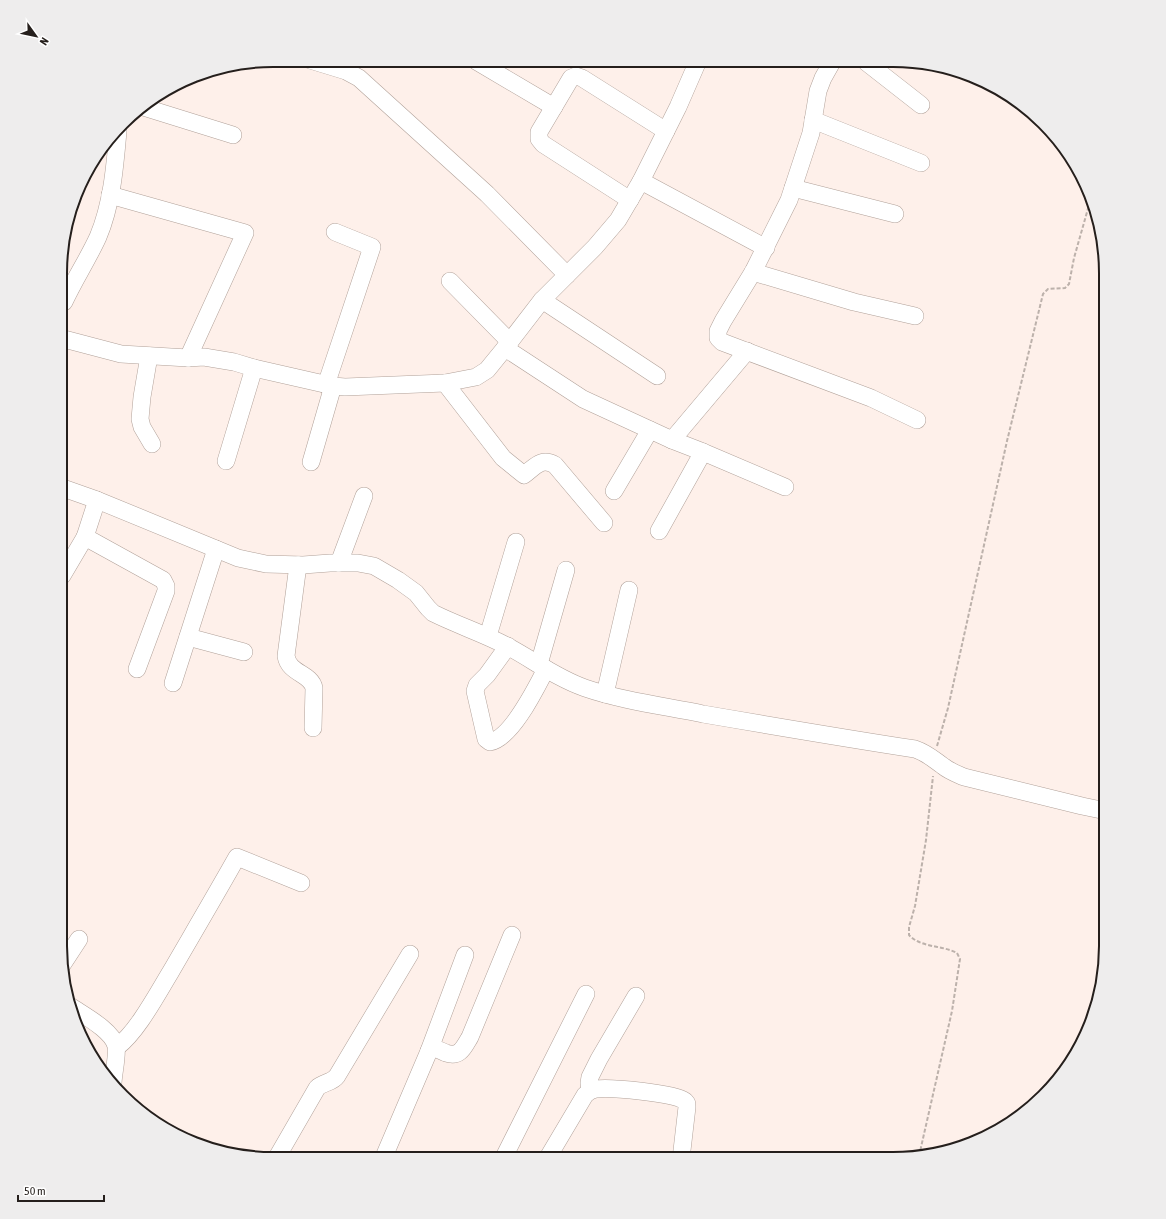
<svg xmlns="http://www.w3.org/2000/svg" width="1166" height="1219" viewBox="0 0 1166 1219" font-family="'Asap Condensed',sans-serif">
<style>
.lines{fill:none;stroke-linecap:round;stroke-linejoin:round}
.minor-casing{stroke:#b1a199;stroke-width:18}
.path{stroke:#bcb1ab;stroke-width:2;stroke-dasharray:4 2;stroke-linecap:butt}
.minor{stroke:#fff;stroke-width:17}
.rim{fill:none;stroke:#251f1c;stroke-width:2}
</style>
<rect width="100%" height="100%" fill="#fef0ea"/>
<g class="lines">
<defs>
<g id="minor">
<path d="M310 60 346 71 359 78 487 194 567 275"/>
<path d="M476 61 554 107"/>
<path d="M832 62 823 78 818 91 811 133 789 200 753 272 723 321 718 331V338L722 342 871 398 917 420"/>
<path d="M866 62 921 105"/>
<path d="M143 107 233 135"/>
<path d="M813 120 921 163"/>
<path d="M641 181 766 248"/>
<path d="M793 188 895 214"/>
<path d="M110 195 245 233 188 358"/>
<path d="M630 200 543 144 539 139V132L571 78 576 76 582 78 666 131"/>
<path d="M753 272 854 302 915 316"/>
<path d="M450 281 510 342"/>
<path d="M542 300 657 376"/>
<path d="M64 302C74 280 88 259 98 237 112 204 115 166 118 131"/>
<path d="M64 339 121 354 188 358 204 357 234 362 254 368 333 386 345 387 445 383 476 377 487 370 505 348 542 300 595 247 618 220 641 181 678 107 698 61"/>
<path d="M505 348 583 399 672 440 703 452 785 487"/>
<path d="M149 356 142 397 140 419 142 427 152 444"/>
<path d="M445 383 503 458 524 475C535 467 541 457 555 465L604 523"/>
<path d="M326 385 372 247 335 232"/>
<path d="M672 440 747 351"/>
<path d="M226 461 254 368"/>
<path d="M311 462 333 386"/>
<path d="M63 488 97 500 238 558 266 564 303 565 330 563H358L374 566 398 580 416 593 428 608 433 613C457 625 482 633 505 645 532 659 556 678 585 688 623 701 664 706 703 714 773 726 844 738 915 749 927 753 933 759 943 766 949 771 957 774 964 777L1082 806 1106 811"/>
<path d="M614 491 650 430"/>
<path d="M97 500 85 537 163 580 166 586V591L137 669"/>
<path d="M659 531 703 452"/>
<path d="M339 563 364 496"/>
<path d="M298 565 286 656C289 674 311 673 314 688L313 728"/>
<path d="M62 576 85 537"/>
<path d="M488 636 516 542"/>
<path d="M188 637 244 652"/>
<path d="M508 646 487 675 477 685 475 691 486 739 490 742C512 738 536 688 546 669"/>
<path d="M539 664 566 570"/>
<path d="M173 683 216 549"/>
<path d="M605 694 629 590"/>
<path d="M62 965 79 939"/>
<path d="M70 1006C83 1015 112 1030 116 1046 118 1054 113 1075 113 1084"/>
<path d="M117 1047C137 1032 156 996 170 973 192 935 215 896 237 857L301 883"/>
<path d="M429 1051 465 955"/>
<path d="M590 1090 589 1083 590 1077 599 1059 636 996"/>
<path d="M276 1159 317 1088C323 1082 332 1083 337 1076L410 954"/>
<path d="M383 1159 429 1051 433 1048C438 1049 441 1051 446 1053 460 1058 464 1047 470 1037L512 935"/>
<path d="M503 1159 586 994"/>
<path d="M547 1159 585 1095C588 1092 591 1090 596 1089 610 1087 674 1093 685 1101 687 1103 687 1103 687 1107L681 1159"/>
</g>
</defs>
<!-- minor casing -->
<use href="#minor" class="minor-casing"/>
<!-- path -->
<g class="path">
<path d="M937 746 948 708 1007 441 1043 294 1048 289 1065 288 1069 284 1074 258 1091 198"/>
<path d="M919 1156 952 1011 960 959 957 953C942 945 921 948 909 935V927L915 906 926 840 933 776"/>
</g>
<!-- minor -->
<use href="#minor" class="minor"/>
</g>
<!-- crop -->
<path d="M0 0H1166V1219H0ZM273 67H893A206 206 0 0 1 1099 273V946A206 206 0 0 1 893 1152H273A206 206 0 0 1 67 946V273A206 206 0 0 1 273 67Z" fill="#eeeded" fill-rule="evenodd"/>
<path class="rim" d="M273 67H893A206 206 0 0 1 1099 273V946A206 206 0 0 1 893 1152H273A206 206 0 0 1 67 946V273A206 206 0 0 1 273 67Z"/>
<!-- north arrow -->
<g transform="translate(36 36) rotate(123)" stroke="#ffffff" stroke-width="3" paint-order="stroke">
<path d="M0-3L7 15L0 10L-7 15Z" fill="#251f1c"/>
<text y="-6" font-size="11" font-weight="bold" text-anchor="middle" fill="#251f1c">N</text>
</g>
<!-- scale -->
<path d="M18 1195v6h86v-6" fill="none" stroke="#251f1c" stroke-width="2"/>
<text x="24" y="1195" font-size="12" fill="#251f1c" stroke="#ffffff" stroke-width="3" paint-order="stroke">50 m</text>
</svg>
